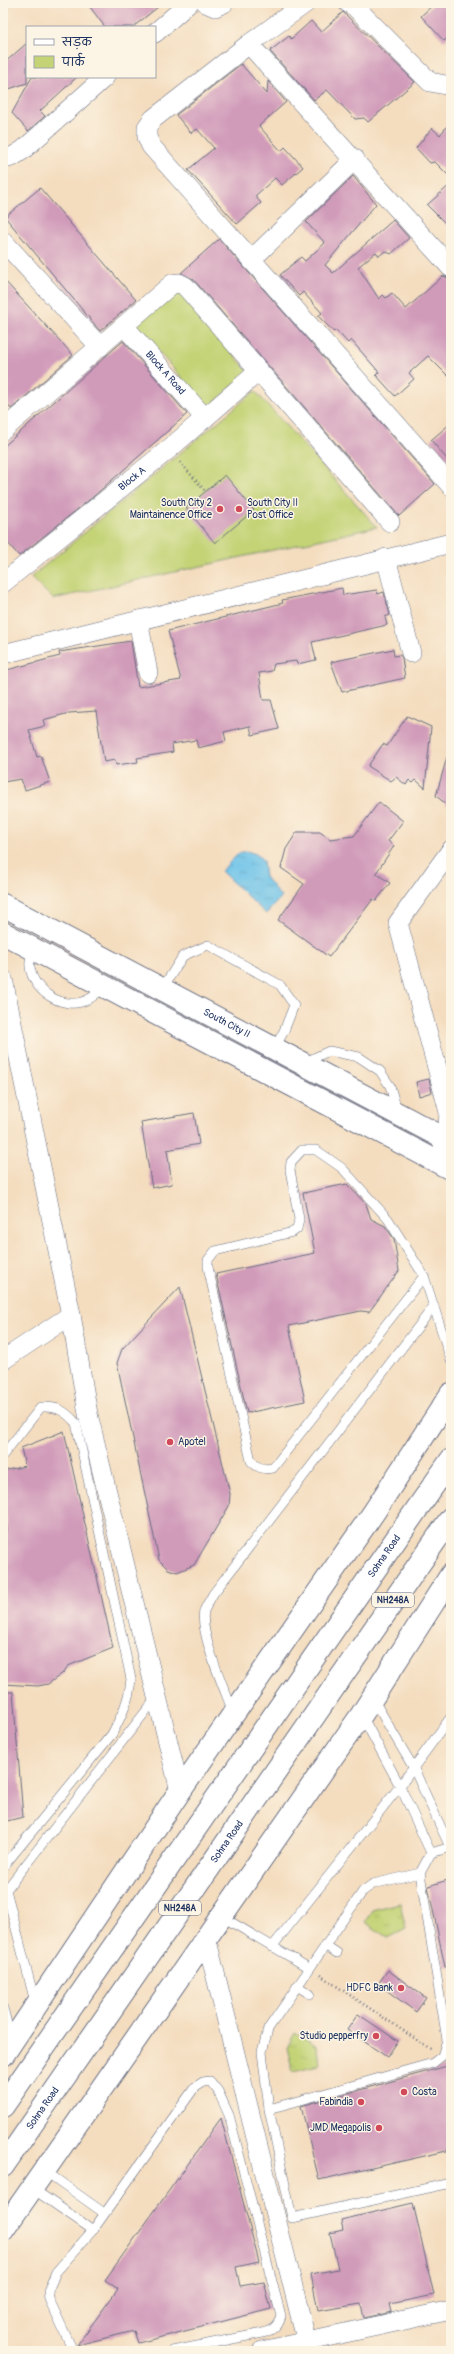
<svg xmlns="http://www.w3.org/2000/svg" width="454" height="2354" viewBox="0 0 454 2354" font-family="Pangolin,'Playpen Sans Deva',sans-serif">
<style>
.grass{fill:url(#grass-tufts);stroke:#6f816a}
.park{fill:#c3d375;stroke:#6f816a}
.water{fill:url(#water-ripples);stroke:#4478a4}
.building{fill:#d09ab9}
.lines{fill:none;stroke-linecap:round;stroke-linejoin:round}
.lane-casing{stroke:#676c80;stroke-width:10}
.street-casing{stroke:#676c80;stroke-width:20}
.secondary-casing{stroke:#676c80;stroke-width:24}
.highway-casing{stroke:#676c80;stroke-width:24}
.path{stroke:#676c80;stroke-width:2.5;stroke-dasharray:1 3;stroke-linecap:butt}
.lane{stroke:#fff;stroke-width:9}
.street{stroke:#fff;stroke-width:19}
.secondary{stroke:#fff;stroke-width:22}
.highway{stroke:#fff;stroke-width:22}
.poi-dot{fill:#d1495b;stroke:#fcf5e5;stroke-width:1.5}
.labels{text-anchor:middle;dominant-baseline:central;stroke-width:3;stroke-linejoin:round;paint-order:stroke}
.shield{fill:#fcf5e5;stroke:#5e6a86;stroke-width:1}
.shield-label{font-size:9px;font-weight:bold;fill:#1b2f5e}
.street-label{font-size:10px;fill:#1b2f5e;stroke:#fcf5e5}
.poi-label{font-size:10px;fill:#1b2f5e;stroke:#fcf5e5;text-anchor:end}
</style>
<defs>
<pattern id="grass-tufts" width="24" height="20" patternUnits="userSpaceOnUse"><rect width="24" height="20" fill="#c3d375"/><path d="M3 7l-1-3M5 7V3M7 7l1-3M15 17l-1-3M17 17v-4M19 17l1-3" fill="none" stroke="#a7b568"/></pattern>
<pattern id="water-ripples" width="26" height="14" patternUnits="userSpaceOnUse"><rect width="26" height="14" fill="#6cc2e9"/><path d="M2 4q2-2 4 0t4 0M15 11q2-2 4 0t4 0" fill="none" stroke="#589ec0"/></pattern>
</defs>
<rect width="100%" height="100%" fill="#fcf5e5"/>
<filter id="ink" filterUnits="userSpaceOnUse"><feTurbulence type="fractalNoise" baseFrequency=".025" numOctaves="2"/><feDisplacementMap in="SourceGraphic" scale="8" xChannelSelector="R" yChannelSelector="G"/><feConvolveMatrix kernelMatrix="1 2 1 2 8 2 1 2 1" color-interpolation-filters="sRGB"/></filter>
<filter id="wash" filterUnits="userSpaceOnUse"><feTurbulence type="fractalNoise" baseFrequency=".012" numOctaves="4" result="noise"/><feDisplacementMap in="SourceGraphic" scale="16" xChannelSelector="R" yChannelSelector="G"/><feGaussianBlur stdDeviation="0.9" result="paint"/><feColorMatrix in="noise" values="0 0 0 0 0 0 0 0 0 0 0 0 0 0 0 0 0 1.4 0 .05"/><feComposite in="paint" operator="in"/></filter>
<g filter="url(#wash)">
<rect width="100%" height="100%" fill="#f4ddbf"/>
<!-- grass -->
<g class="grass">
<path d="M400 1903 406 1929 388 1938 365 1922 372 1910Z"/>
<path d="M295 2032 317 2046 319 2066 293 2072 287 2048Z"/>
</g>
<!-- park -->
<g class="park">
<path d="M175 287 249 372 208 408 134 324Z"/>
<path d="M255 391 377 527 53 599 31 577Z"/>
</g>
<!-- water -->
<path class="water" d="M247 851 256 854 263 860 265 877 281 897 266 914 221 871 239 853Z"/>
<g id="blocks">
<!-- building -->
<g class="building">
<path d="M87 3H163L133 27H105Z"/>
<path d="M435 3H451V35L444 41 421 16Z"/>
<path d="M343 12 415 82 368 122 364 118 355 119 327 90 314 100 270 51 289 36 291 39 311 21 321 32Z"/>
<path d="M27 43V83L3 91V64Z"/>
<path d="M241 64 267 94 268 81 286 102 259 126 281 151 285 147 303 167 282 185 275 178 255 196 261 203 237 224 188 170 214 148 197 129 191 133 176 115Z"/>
<path d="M32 77H77L40 111 45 116 28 131 12 113Z"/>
<path d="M451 121V178L435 162 430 163 416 148 432 128 440 135Z"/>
<path d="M353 176 376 204 325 265 333 273 393 220 409 238 391 254 385 251 379 256 376 252 358 267 379 299 383 295 386 298 392 293 406 309 443 276 451 279V379L428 356 409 373 414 379 395 396 376 375 379 372 351 340 348 343 336 330 334 332 318 316 322 313 303 292 299 296 280 275 301 257 305 261 325 243 306 222Z"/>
<path d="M451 184V229L427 205Z"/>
<path d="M40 188 136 300 100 331 5 217Z"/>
<path d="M219 239 435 484 399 516 193 279 181 273Z"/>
<path d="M3 279 73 355 11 409 3 399Z"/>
<path d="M123 341 187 414 94 496 19 556 3 537V447Z"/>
<path d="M451 423V464L431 440Z"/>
<path d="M225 475 254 510 215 543 186 508Z"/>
<path d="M342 588 343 595 377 590 378 594 384 592 390 615 385 617 387 625 312 642 316 660 297 664 296 661 274 664 272 671 259 673 263 700H271L279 729 252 735 250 726 224 732 226 741 198 748 196 740 172 744 173 752 137 758 138 762 116 765 115 760 104 762 96 711 69 713 43 720 45 726 29 730 37 757 41 756 50 782 25 790 21 779 3 782V671L60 656 59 652 131 641 138 687 181 680 168 631 283 603 282 600Z"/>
<path d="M393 649 394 656 400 655 402 658 405 678 342 692 331 662Z"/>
<path d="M407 716 431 727 425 788 416 780 413 783 409 780 406 785 396 777 391 781 368 766 383 744 387 746Z"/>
<path d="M447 757H451V808L436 796Z"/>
<path d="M379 802 403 821 388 841 394 846 376 873 390 883 376 901 373 899 329 957 278 920 304 884 281 868 286 849 297 832H320L330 839 354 836Z"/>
<path d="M429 1079 432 1092 419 1096 416 1082Z"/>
<path d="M194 1113 199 1144 167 1150 172 1184 152 1188 141 1122Z"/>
<path d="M347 1184 366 1204 371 1219 385 1226 394 1239 399 1271 369 1312 361 1311 289 1326 305 1401 247 1413 216 1274 315 1253 303 1193Z"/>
<path d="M180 1287 230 1494 229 1506 194 1565 177 1572 168 1569 159 1560 117 1363 122 1349Z"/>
<path d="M64 1431 113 1648 68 1666 63 1673 48 1684 38 1686 3 1684V1531L7 1530 3 1471 25 1466 21 1448Z"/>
<path d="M3 1692H13L23 1817 3 1822Z"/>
<path d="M451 1879V1966L445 1967 428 1886Z"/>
<path d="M388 1970 426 1998 416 2012 378 1984Z"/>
<path d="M358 2014 398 2041 387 2057 347 2030Z"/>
<path d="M451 2065V2150L319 2180 301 2106Z"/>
<path d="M221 2118 259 2262 236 2267 240 2286 264 2282 271 2309 138 2343 134 2331 77 2345 118 2289 105 2280Z"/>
<path d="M413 2203 434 2295 390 2304 392 2312 364 2318 361 2304 318 2311 311 2274 338 2269 330 2233 343 2230 341 2220Z"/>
</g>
</g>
</g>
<g filter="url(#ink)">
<use href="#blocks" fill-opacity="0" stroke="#676c80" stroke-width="1"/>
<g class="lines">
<defs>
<g id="lane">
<path d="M33 949C31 955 29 961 30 967 33 992 64 1011 87 1000 94 997 99 991 104 986"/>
<path d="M162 989 183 956 208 945 280 985 294 1005 284 1031 274 1049"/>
<path d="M303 1063 329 1051 359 1057 380 1071 390 1086 397 1110"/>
<path d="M424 1276 273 1468C263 1470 258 1468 251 1461L208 1267V1260L215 1251 293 1232 297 1229 299 1219 290 1170 291 1162 302 1150H316L342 1168 388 1219 424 1276 451 1360"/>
<path d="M3 1455 41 1407C58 1406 65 1411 76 1423L131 1679C129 1701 122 1715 112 1734L3 1867"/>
<path d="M373 1699 413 1767 450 1847"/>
<path d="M233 1712C225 1690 199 1633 204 1611 206 1606 210 1600 213 1594L434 1306"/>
<path d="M362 1716 400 1786 431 1853"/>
<path d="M451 1847 431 1853 420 1873 373 1884 363 1891 268 2029 262 2052 269 2109 292 2218 451 2183"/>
<path d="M221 1916 309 1968"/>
<path d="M325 1945 337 1953"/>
<path d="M272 1947 400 1786 451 1717"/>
<path d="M297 1986 310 1994"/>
<path d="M35 2002 6 1890 157 1697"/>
<path d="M3 2008 11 2039"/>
<path d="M269 2109 433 2063 442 2056 447 2040 420 1873"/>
<path d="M45 2171 104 2213"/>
<path d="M33 2189 93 2230"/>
<path d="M73 2351 49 2299 48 2291 56 2272 93 2230 195 2087 203 2082 210 2081 218 2091 229 2115 281 2316C278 2326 273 2330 263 2333L172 2351"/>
</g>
<g id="street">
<path d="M206 3 215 7 224 3"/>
<path d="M306 3 249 44 153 119 147 127V137L151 146 451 486"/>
<path d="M348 3 354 6 430 82 451 86"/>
<path d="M155 33 189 3"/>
<path d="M249 44 451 268"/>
<path d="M3 159 12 157 23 150 105 77"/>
<path d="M3 241 100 347"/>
<path d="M251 260 355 159"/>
<path id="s1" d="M125 327 205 418"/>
<path d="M3 430 172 284 179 283 185 286 390 522"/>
<path d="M386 558 411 653"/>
<path id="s2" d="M3 583 169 449 258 372"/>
<path d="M138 620 148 673"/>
<path d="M3 654 451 543"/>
<path d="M3 979 71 1315 88 1414 180 1791"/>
<path d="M437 1161 447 1140 449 1112 398 923 451 850"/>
<path d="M3 1360 71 1315"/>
<path d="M206 1937 309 2351"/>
<path d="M262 2351 451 2310"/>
</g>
<g id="secondary">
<path id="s3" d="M3 905 451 1142"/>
<path d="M3 933 451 1169"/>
<path d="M3 2055 180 1791 374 1512 451 1394"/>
<path d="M3 2230 362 1714 451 1575"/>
</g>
<g id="highway">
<path id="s4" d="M3 2106 451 1460"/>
<path id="s5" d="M3 2166 451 1518"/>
</g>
</defs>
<!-- lane casing -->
<use href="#lane" class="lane-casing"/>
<!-- street casing -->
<use href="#street" class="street-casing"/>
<!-- secondary casing -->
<use href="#secondary" class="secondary-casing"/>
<!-- highway casing -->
<use href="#highway" class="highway-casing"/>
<!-- path -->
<g class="path">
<path d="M180 462 206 492"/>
<path d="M320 1975 432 2050"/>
</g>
<!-- lane -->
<use href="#lane" class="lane"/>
<!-- street -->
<use href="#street" class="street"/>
<!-- secondary -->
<use href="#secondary" class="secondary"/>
<!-- highway -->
<use href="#highway" class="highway"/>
</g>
</g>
<!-- markers -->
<g class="poi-dot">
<circle cx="220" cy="509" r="4"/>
<circle cx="239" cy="509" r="4"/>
<circle cx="170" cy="1442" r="4"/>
<circle cx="401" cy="1988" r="4"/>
<circle cx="376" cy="2036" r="4"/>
<circle cx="404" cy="2092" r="4"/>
<circle cx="361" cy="2102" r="4"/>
<circle cx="379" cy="2128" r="4"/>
</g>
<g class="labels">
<!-- shield labels -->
<g class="shield">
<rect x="372" y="1593" width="42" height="14" rx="3"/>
<rect x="159" y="1901" width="42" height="14" rx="3"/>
</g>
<g class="shield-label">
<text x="393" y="1600">NH248A</text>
<text x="180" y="1908">NH248A</text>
</g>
<!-- street labels -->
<g class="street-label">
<text stroke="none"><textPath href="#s1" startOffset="61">Block A Road</textPath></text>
<text stroke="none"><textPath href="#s2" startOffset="166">Block A</textPath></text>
<text stroke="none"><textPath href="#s3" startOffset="253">South City II</textPath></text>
<text stroke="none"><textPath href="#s4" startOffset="669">Sohna Road</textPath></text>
<text stroke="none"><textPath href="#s5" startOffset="394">Sohna Road</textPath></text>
<text stroke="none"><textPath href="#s5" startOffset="70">Sohna Road</textPath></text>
</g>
<!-- poi labels -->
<g class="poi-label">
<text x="212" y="503">South City 2<tspan x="212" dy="12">Maintainence Office</tspan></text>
<text x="247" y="503" text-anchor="start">South City II<tspan x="247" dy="12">Post Office</tspan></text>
<text x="178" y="1442" text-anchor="start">Apotel</text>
<text x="393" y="1988">HDFC Bank</text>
<text x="368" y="2036">Studio pepperfry</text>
<text x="412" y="2092" text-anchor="start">Costa</text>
<text x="353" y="2102">Fabindia</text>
<text x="371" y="2128">JMD Megapolis</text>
</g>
</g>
<!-- margin -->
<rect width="454" height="2354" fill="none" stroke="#fcf5e5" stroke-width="16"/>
<!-- legend -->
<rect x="26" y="26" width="130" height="52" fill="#fcf5e5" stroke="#a2a6af"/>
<rect x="34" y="39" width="20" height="6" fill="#ffffff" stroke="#a2a6af"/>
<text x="62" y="46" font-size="12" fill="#1b2f5e">सड़क</text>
<rect x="34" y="56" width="20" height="12" fill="#c3d375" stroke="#a2a6af"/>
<text x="62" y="66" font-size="12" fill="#1b2f5e">पार्क</text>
</svg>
